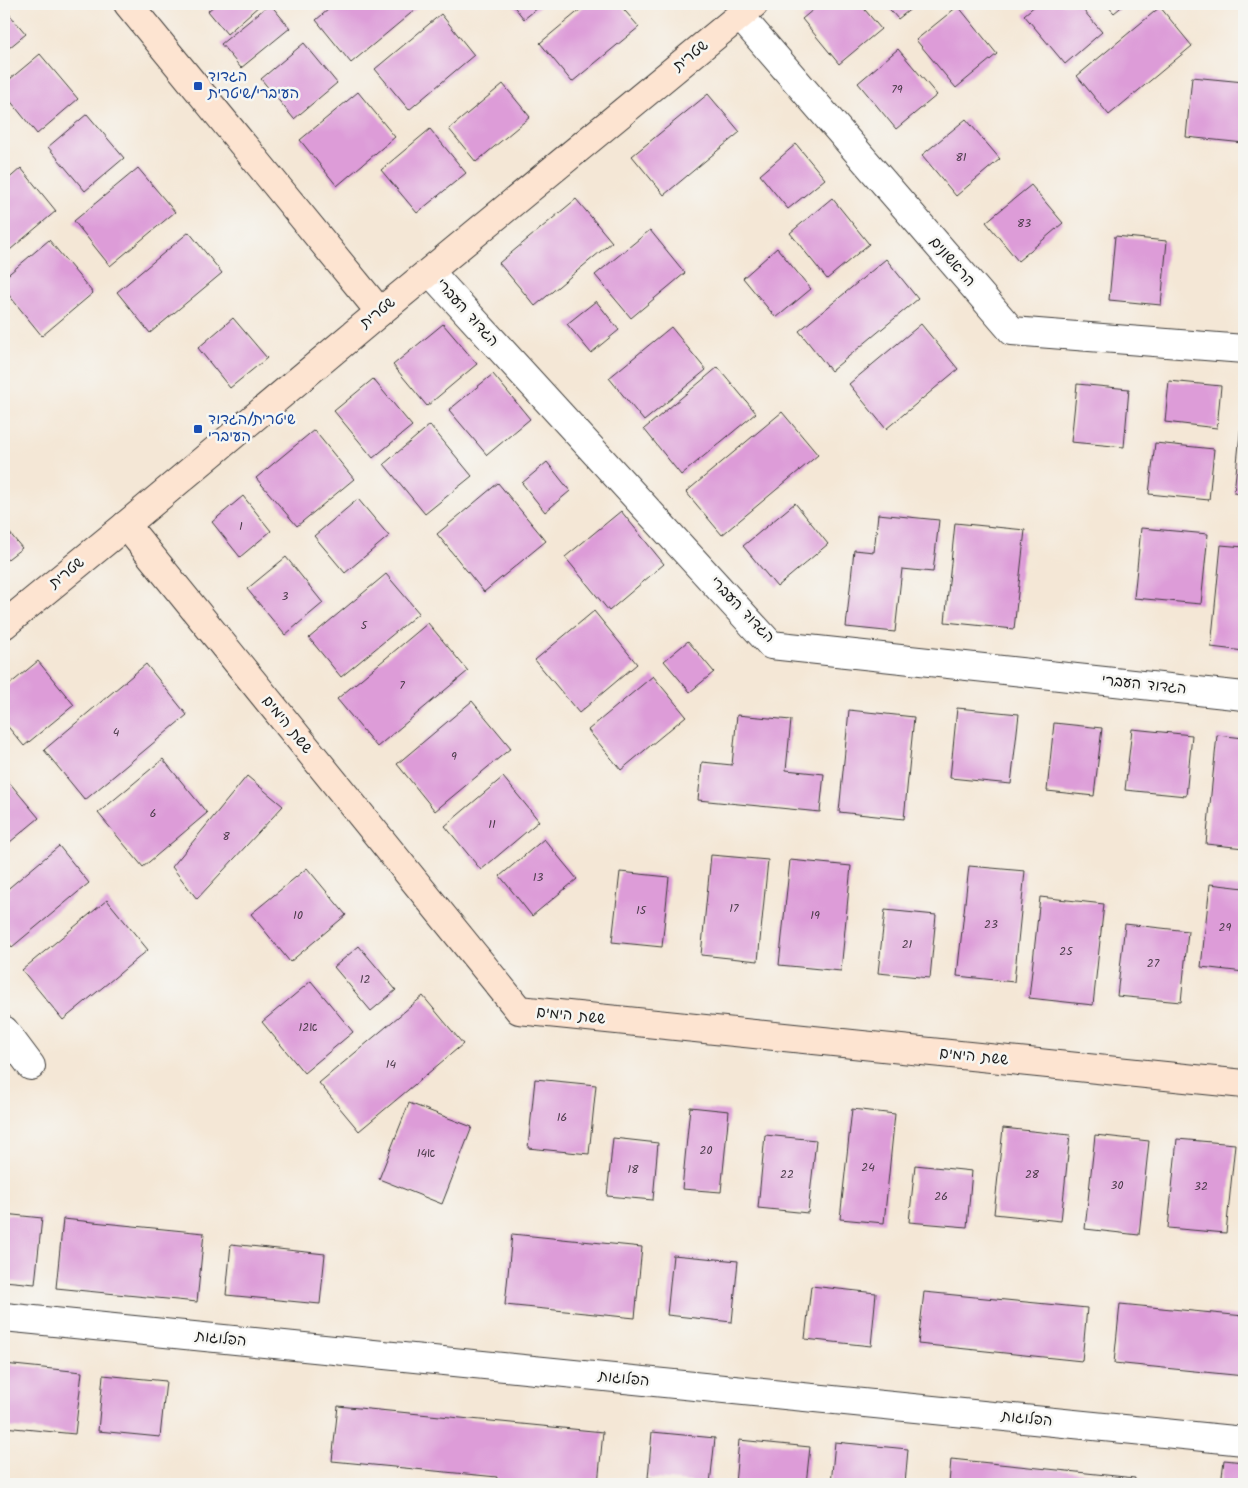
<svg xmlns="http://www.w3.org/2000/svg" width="1248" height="1488" viewBox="0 0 1248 1488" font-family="Kalam,'Playpen Sans Hebrew',sans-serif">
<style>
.building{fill:#dd9cd8}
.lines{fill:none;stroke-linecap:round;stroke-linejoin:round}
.street-casing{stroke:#3c3a38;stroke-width:30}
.secondary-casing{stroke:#3c3a38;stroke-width:30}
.street{stroke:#fff;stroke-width:28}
.secondary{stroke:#fde4d1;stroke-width:28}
.transit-dot{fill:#1a4fb4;stroke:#f6f6f2;stroke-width:2}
.labels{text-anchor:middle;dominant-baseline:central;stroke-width:5;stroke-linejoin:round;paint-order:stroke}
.number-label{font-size:12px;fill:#4c3c4b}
.street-label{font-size:15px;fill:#1c1c1c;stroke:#f6f6f2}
.transit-label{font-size:15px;fill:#164399;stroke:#f6f6f2;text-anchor:start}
</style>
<rect width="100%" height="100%" fill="#f6f6f2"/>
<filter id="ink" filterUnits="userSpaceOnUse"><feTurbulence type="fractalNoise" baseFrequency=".02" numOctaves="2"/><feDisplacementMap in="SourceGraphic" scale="10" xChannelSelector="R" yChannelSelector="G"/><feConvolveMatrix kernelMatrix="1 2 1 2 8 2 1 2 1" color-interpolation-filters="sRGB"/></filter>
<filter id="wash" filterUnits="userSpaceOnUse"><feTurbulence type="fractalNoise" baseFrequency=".0096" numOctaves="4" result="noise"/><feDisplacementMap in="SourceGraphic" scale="20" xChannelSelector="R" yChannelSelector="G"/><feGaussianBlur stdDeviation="1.12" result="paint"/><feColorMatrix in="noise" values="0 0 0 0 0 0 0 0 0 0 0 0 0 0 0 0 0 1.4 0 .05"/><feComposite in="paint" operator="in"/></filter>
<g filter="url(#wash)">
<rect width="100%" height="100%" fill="#f4e7d6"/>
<g id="blocks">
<!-- building -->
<g class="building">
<path d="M216 4H259L260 5 227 34 208 11Z"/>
<path d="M270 4 290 28 241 68 221 44Z"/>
<path d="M335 4H422L351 63 316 20Z"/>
<path d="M512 4H543L524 19Z"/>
<path d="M587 4H619L639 27 572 82 540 43Z"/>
<path d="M820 4H860L881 29 839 64 802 19Z"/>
<path d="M885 4H917L898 19Z"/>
<path d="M1037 4H1078L1102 32 1065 64 1024 15Z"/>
<path d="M1106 4H1125L1114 13Z"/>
<path d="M958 6 997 54 956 88 916 40Z"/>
<path d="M1160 7 1192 46 1109 115 1077 76Z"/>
<path d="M4 8 26 34 4 52Z"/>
<path d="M441 14 474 55 409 110 375 69Z"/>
<path d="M304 43 337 83 294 119 261 79Z"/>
<path d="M898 49 937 95 896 129 858 83Z"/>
<path d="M40 54 78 99 37 134 4 93V84Z"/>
<path d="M1192 77 1244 82V143L1186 137Z"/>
<path d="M503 84 530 117 476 162 449 129Z"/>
<path d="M358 92 395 137 337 186 300 140Z"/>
<path d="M708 94 740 132 664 195 632 156Z"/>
<path d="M87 114 124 158 85 191 48 147Z"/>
<path d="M966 119 1000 159 956 196 922 155Z"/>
<path d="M430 129 466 173 417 213 381 170Z"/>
<path d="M796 144 825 179 788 209 760 175Z"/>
<path d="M21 168 56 211 4 255V183Z"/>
<path d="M138 168 175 212 110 266 74 221Z"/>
<path d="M1031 185 1063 223 1018 261 986 222Z"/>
<path d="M832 198 869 244 827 279 790 233Z"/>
<path d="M576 199 612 242 535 306 499 263Z"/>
<path d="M650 230 685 273 631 318 595 275Z"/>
<path d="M189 232 222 273 150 333 117 292Z"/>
<path d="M1115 236 1167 241 1161 305 1109 300Z"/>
<path d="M49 240 93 293 42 336 4 289V278Z"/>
<path d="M777 248 811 289 776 318 743 278Z"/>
<path d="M886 259 918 299 831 371 799 331Z"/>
<path d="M596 301 619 330 591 353 567 324Z"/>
<path d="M233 318 267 358 230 388 198 348Z"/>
<path d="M443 324 477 364 427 406 393 365Z"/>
<path d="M921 324 958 369 886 429 849 384Z"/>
<path d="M671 327 706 370 644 421 609 378Z"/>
<path d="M718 367 756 413 681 475 644 429Z"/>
<path d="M493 374 530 419 487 455 449 410Z"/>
<path d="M373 379 412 426 373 458 334 411Z"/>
<path d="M1169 381 1221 386 1217 428 1165 422Z"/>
<path d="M1077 384 1129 389 1124 447 1071 442Z"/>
<path d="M1243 404H1244V494L1234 493Z"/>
<path d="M782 412 818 455 722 535 686 492Z"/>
<path d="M430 425 472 476 425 514 384 464Z"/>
<path d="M314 430 354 479 297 526 256 478Z"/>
<path d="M1155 443 1214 449 1209 500 1149 494Z"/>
<path d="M547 462 570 491 545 512 522 483Z"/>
<path d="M498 483 546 541 484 592 437 534Z"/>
<path d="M243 496 271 531 240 557 212 522Z"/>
<path d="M358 499 389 536 345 573 314 536Z"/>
<path d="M795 503 828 544 777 587 743 546Z"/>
<path d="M621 511 664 564 609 611 565 557Z"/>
<path d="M878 514 939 520 933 572 902 569 895 632 846 627 854 550 874 552Z"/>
<path d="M955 523 1025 530 1014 629 945 622Z"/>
<path d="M4 526 22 548 4 562Z"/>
<path d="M1141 528 1208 534 1201 604 1134 598Z"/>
<path d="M1221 545 1244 547V651L1211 647Z"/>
<path d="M286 557 323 603 285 635 247 589Z"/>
<path d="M386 574 419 613 341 677 309 638Z"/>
<path d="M594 611 637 664 579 713 535 660Z"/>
<path d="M428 623 468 671 377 747 337 699Z"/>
<path d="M688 641 714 672 690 692 664 661Z"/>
<path d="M38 661 74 705 24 746 4 722V689Z"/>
<path d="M146 664 187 715 85 800 44 750Z"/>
<path d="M653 676 686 716 621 770 588 730Z"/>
<path d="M472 701 511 748 435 811 397 764Z"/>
<path d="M957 708 1019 714 1011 784 950 778Z"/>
<path d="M849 710 914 717 904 819 839 812Z"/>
<path d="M737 715 791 720 786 770 824 774 820 812 698 800 702 762 732 765Z"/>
<path d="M1054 723 1102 728 1094 796 1047 791Z"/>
<path d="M1132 729 1192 735 1186 796 1125 790Z"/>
<path d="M1217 735 1244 738V848L1206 844Z"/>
<path d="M163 759 207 813 143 867 98 813Z"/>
<path d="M4 776 39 818 4 847Z"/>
<path d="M247 776 283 806 197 899 172 867Z"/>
<path d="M503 777 539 821 481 870 445 826Z"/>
<path d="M544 839 577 879 532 916 500 876Z"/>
<path d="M59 846 89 883 12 947 4 937V892Z"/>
<path d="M711 855 768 860 758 961 701 955Z"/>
<path d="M790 860 851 866 841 971 779 965Z"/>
<path d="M969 866 1025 871 1014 982 957 976Z"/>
<path d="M307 868 346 915 290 962 251 914Z"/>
<path d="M620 872 669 877 662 947 612 942Z"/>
<path d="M1210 884 1244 888V972L1201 967Z"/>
<path d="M1040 897 1104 904 1093 1005 1029 998Z"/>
<path d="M107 900 148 950 63 1020 22 970Z"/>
<path d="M885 910 936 915 930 978 878 973Z"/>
<path d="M1125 924 1188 931 1181 1002 1117 996Z"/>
<path d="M359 946 396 990 371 1011 334 967Z"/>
<path d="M311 981 353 1032 304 1073 262 1022Z"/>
<path d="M423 996 463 1044 359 1131 319 1083Z"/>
<path d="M535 1079 596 1085 589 1154 528 1148Z"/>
<path d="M409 1103 472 1127 442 1204 379 1179Z"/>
<path d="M690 1107 729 1111 721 1192 682 1189Z"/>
<path d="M852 1109 895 1114 884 1223 840 1219Z"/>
<path d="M1003 1128 1070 1135 1061 1221 994 1214Z"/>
<path d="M765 1135 816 1140 808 1213 758 1208Z"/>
<path d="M1095 1135 1149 1141 1139 1235 1085 1229Z"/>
<path d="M613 1138 658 1143 653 1200 607 1196Z"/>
<path d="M1177 1139 1235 1144 1226 1233 1168 1228Z"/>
<path d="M915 1165 972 1171 967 1227 909 1222Z"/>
<path d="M4 1214 42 1218 35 1284 4 1281Z"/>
<path d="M63 1219 204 1233 197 1302 56 1288Z"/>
<path d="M512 1234 642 1247 635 1318 505 1305Z"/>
<path d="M231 1244 325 1254 320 1304 226 1295Z"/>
<path d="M673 1255 738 1261 732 1322 667 1315Z"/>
<path d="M811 1286 876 1293 871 1346 805 1339Z"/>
<path d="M924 1292 1087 1308 1082 1361 918 1344Z"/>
<path d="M1120 1304 1244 1316V1376L1114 1363Z"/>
<path d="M4 1364 82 1372 75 1434 4 1427Z"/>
<path d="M103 1375 166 1381 160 1437 98 1431Z"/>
<path d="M338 1406 603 1432 598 1484H496L497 1477 332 1461Z"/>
<path d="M652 1432 715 1438 710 1484 648 1478Z"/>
<path d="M739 1440 810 1447 806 1484H735Z"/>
<path d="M835 1442 908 1449 905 1484H831Z"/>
<path d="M951 1459 1135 1478 1134 1484H949Z"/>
<path d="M1224 1460 1244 1462V1484H1221Z"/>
</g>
</g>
</g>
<g filter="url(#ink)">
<use href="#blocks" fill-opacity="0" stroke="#3c3a38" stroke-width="1"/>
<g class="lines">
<defs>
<g id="street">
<path d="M740 16 1012 331 1244 349"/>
<path d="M430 272 771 645 1244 696"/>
<path d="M4 1030 31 1066"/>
<path d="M4 1317 1244 1441"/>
</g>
<g id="secondary">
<path d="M128 4 380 312"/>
<path d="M126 525 519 1010 1244 1084"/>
<path d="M4 625 126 525 380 312 754 4"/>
</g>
</defs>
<!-- street casing -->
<use href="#street" class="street-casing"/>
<!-- secondary casing -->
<use href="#secondary" class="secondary-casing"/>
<!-- street -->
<use href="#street" class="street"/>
<!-- secondary -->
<use href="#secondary" class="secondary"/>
</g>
</g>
<!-- markers -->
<g class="transit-dot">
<rect x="193" y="81" width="10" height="10" rx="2.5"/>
<rect x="193" y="424" width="10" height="10" rx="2.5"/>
</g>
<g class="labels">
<!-- number labels -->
<g class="number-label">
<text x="897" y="89">79</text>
<text x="961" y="157">81</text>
<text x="1024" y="223">83</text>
<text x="241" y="526">1</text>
<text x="285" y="596">3</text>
<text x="364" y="625">5</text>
<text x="402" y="685">7</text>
<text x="116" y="732">4</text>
<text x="454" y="756">9</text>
<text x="153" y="813">6</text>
<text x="492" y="824">11</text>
<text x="226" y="836">8</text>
<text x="538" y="877">13</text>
<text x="734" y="908">17</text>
<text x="641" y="910">15</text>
<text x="298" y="915">10</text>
<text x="815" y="915">19</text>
<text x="991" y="924">23</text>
<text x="1225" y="927">29</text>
<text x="907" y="944">21</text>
<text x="1066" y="951">25</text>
<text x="1153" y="963">27</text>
<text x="365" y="979">12</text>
<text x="308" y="1027">12א</text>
<text x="391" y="1064">14</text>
<text x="562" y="1117">16</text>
<text x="706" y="1150">20</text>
<text x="426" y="1153">14א</text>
<text x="868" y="1167">24</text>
<text x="633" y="1169">18</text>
<text x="787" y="1174">22</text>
<text x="1032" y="1174">28</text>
<text x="1117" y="1185">30</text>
<text x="1201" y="1186">32</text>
<text x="941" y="1196">26</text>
</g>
<!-- street labels -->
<g class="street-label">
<text transform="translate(691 56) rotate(-39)">שטרית</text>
<text transform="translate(952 262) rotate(49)">הראשונים</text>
<text transform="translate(378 313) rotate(-39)">שטרית</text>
<text transform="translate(467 313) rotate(48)">הגדוד העברי</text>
<text transform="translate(67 573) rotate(-39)">שטרית</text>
<text transform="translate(742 610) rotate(46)">הגדוד העברי</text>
<text transform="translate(1144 685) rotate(6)">הגדוד העברי</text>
<text transform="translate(287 725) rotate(51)">ששת הימים</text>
<text transform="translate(571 1016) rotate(6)">ששת הימים</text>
<text transform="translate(974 1057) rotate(6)">ששת הימים</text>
<text transform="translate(221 1339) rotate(6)">הפלוגות</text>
<text transform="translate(624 1379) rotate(6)">הפלוגות</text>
<text transform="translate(1027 1419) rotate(6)">הפלוגות</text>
</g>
<!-- transit labels -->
<g class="transit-label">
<text x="208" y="77">הגדוד<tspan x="208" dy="17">העיברי/שיטרית</tspan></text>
<text x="208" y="420">שיטרית/הגדוד<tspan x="208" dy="17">העיברי</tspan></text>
</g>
</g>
<!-- margin -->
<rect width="1248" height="1488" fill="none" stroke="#f6f6f2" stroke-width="20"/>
</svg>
